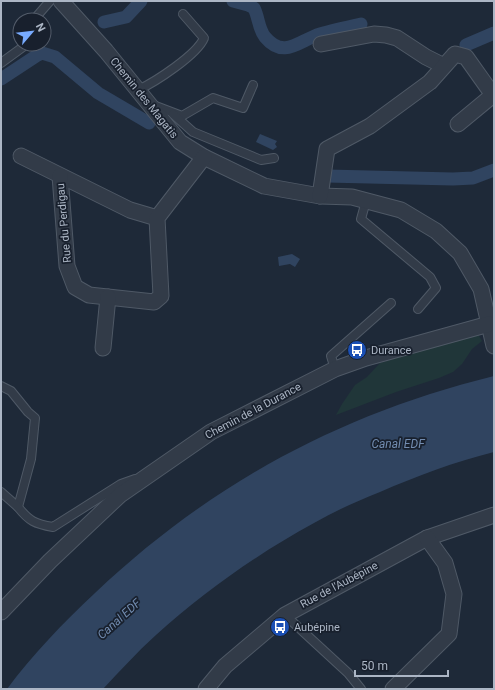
<svg xmlns="http://www.w3.org/2000/svg" width="495" height="690" viewBox="0 0 495 690" font-family="Roboto,sans-serif">
<style>
.green{fill:#203639}
.water{fill:#304460}
.lines{fill:none;stroke-linecap:round;stroke-linejoin:round}
.canal{stroke:#304460;stroke-width:13}
.service-casing{stroke:#4f5966;stroke-width:10}
.minor-casing{stroke:#4f5966;stroke-width:17}
.service{stroke:#323b48;stroke-width:8}
.minor{stroke:#323b48;stroke-width:15}
.labels{text-anchor:middle;dominant-baseline:central;stroke-width:3.5;stroke-linejoin:round;paint-order:stroke}
.street-label{font-size:11px;fill:#acb6c5;stroke:#18202d}
.poi-label{font-size:11px;fill:#acb6c5;stroke:#18202d;text-anchor:start}
.water-label{font-size:12px;font-style:italic;fill:#728cb0;stroke:#18202d}
</style>
<rect width="100%" height="100%" fill="#1e2938"/>
<!-- green -->
<path class="green" d="M476 333 479 336 482 341 472 349 462 364 453 372 439 378 396 392 336 415 342 404 355 385 367 377 380 363Z"/>
<!-- water -->
<g class="water">
<path d="M260 134 277 141 275 144 277 147 273 150 256 142Z"/>
<path d="M292 254 300 259 295 267 290 264 279 266 278 257Z"/>
<path d="M494 376V452C454 462 417 476 380 492 357 501 335 511 314 523 257 554 204 592 156 635 137 652 120 671 103 689H7C33 654 63 623 95 593 210 484 340 414 494 376Z"/>
</g>
<g class="lines">
<!-- canal -->
<g class="canal">
<path d="M233 1 248 5 254 8C259 18 258 28 265 37 284 60 300 40 320 34 333 30 347 27 361 24"/>
<path d="M104 22 126 17 141 1"/>
<path d="M466 45 494 33"/>
<path d="M1 79 36 56 42 53 55 57 98 93 149 123"/>
<path d="M327 176 453 179 473 178 494 170"/>
</g>
<defs>
<g id="service">
<path d="M37 20V16L50 1"/>
<path d="M1 63 27 44"/>
<path d="M138 90C155 82 197 55 204 38L183 14"/>
<path d="M153 105 182 116 213 98 243 108 253 85"/>
<path d="M173 114 193 132 261 160 274 158"/>
<path d="M366 201 361 219 430 277 436 288 418 309"/>
<path d="M335 369 331 356 391 303"/>
<path d="M1 386 11 391 28 412 35 418 31 459 18 507C29 521 35 524 53 527L121 484 135 479"/>
<path d="M1 492 18 507"/>
<path d="M285 615 348 673 361 689"/>
</g>
<g id="minor">
<path d="M61 1 106 51 180 142 204 157 264 186 320 196 352 197 401 210 436 231 460 253 481 289 494 346"/>
<path d="M321 44 374 34 386 35 397 38 426 57 444 66"/>
<path d="M21 156 130 210 157 218"/>
<path d="M60 176 67 266 75 287 89 295 154 302 161 296 157 218 204 157"/>
<path d="M320 196 327 149 370 126 430 82 455 54 466 57 493 95 458 124"/>
<path d="M103 348 108 297"/>
<path d="M1 612 50 561 120 495 211 432 335 369 366 358 489 324"/>
<path d="M206 689 225 666 285 615 427 538 494 515"/>
<path d="M393 689 449 634 454 594 445 563 427 538"/>
</g>
</defs>
<!-- service casing -->
<use href="#service" class="service-casing"/>
<!-- minor casing -->
<use href="#minor" class="minor-casing"/>
<!-- service -->
<use href="#service" class="service"/>
<!-- minor -->
<use href="#minor" class="minor"/>
</g>
<!-- icons -->
<defs>
<symbol id="bus-disc" viewBox="-11 -11 22 22"><circle r="9.5" fill="#1a4fb4" stroke="#18202d"/><path d="M-5-6H5V4H4V6H2V4H-2V6H-4V4H-5ZM-3.5-4V0h7V-4ZM-3.5 1.2v1.5H-2V1.2ZM2 1.2v1.5H3.5V1.2Z" fill="#fff"/></symbol>
</defs>
<g fill-rule="evenodd">
<use href="#bus-disc" x="346" y="339" width="22" height="22"/>
<use href="#bus-disc" x="269" y="616" width="22" height="22"/>
</g>
<g class="labels">
<!-- street labels -->
<g class="street-label">
<text transform="translate(144 98) rotate(51)">Chemin des Magatis</text>
<text transform="translate(64 223) rotate(-95)">Rue du Perdigau</text>
<text transform="translate(253 411) rotate(-28)">Chemin de la Durance</text>
<text transform="translate(339 585) rotate(-28)">Rue de l'Aubépine</text>
</g>
<!-- poi labels -->
<g class="poi-label">
<text x="371" y="350">Durance</text>
<text x="294" y="627">Aubépine</text>
</g>
<!-- water labels -->
<g class="water-label">
<text x="398" y="444">Canal EDF</text>
<text transform="translate(119 619) rotate(-42)">Canal EDF</text>
</g>
</g>
<!-- border -->
<rect width="495" height="690" fill="none" stroke="#acb6c5" stroke-width="4"/>
<!-- north arrow -->
<g transform="translate(32 32) rotate(62)"><circle r="19" fill="#18202d" stroke="#535c6a"/>
<path d="M0-3L7 15L0 10L-7 15Z" fill="#78abfe"/>
<text y="-6" font-size="11" font-weight="bold" text-anchor="middle" fill="#acb6c5">N</text>
</g>
<!-- scale -->
<path d="M355 670v6h93v-6" fill="none" stroke="#acb6c5" stroke-width="2"/>
<text x="361" y="670" font-size="12" fill="#acb6c5" stroke="#18202d" stroke-width="3" paint-order="stroke">50 m</text>
</svg>
